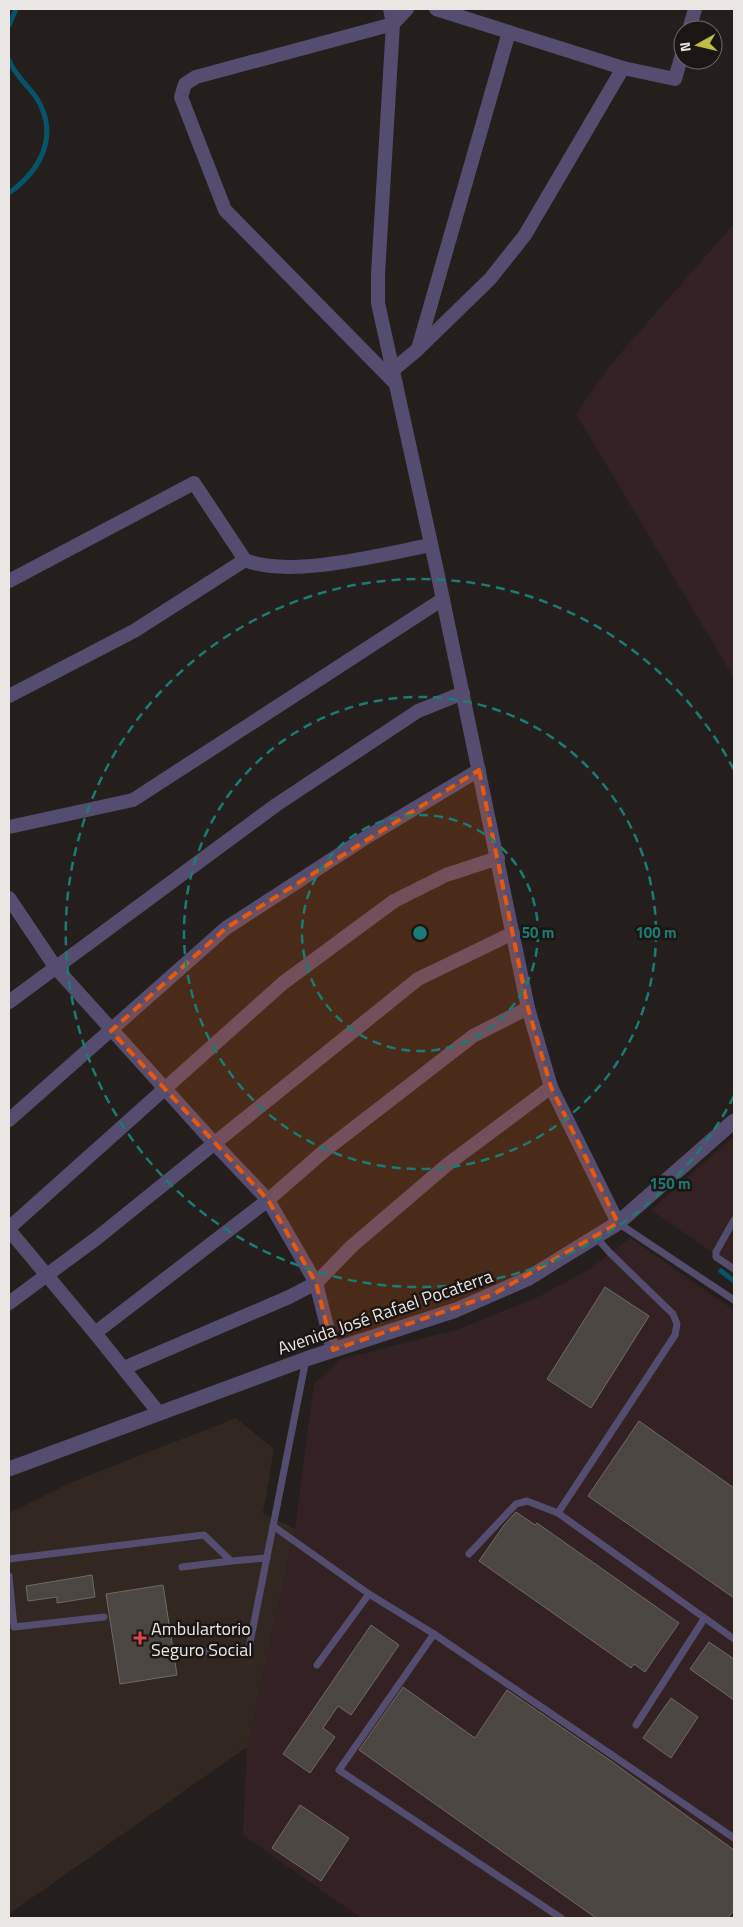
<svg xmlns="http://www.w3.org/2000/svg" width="743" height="1927" viewBox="0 0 743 1927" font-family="'Titillium Web',sans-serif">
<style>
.industrial{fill:#342124}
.built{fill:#322721}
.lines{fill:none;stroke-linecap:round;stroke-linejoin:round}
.stream{stroke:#05546b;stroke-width:5}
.building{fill:#4c4643;stroke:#706a67}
.service{stroke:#554d70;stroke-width:7}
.minor{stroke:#554d70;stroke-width:14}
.tertiary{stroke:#554d70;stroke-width:15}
.marked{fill:#e8590c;fill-opacity:0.2;stroke:#e8590c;stroke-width:4;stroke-dasharray:10 6;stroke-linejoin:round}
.ring{fill:none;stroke:#1a7c74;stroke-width:2.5;stroke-dasharray:9 6}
.health-dot{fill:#e0444e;stroke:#1b1613;stroke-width:2}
.labels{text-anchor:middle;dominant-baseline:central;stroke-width:5;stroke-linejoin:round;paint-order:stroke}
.street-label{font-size:18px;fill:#eae6e4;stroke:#1b1613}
.poi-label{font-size:18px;fill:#eae6e4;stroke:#1b1613;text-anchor:start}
.centre{fill:#1a7c74;stroke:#1b1613;stroke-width:2.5}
.ring-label{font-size:15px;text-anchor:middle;font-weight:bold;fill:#1a7c74;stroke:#1b1613;stroke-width:5;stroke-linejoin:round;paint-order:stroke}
</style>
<rect width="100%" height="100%" fill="#241f1c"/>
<!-- industrial -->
<g class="industrial">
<path d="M734 224V678L576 414 611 364Z"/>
<path d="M734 1136V1267L651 1210Z"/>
<path d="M630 1238 734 1310V1918H361L243 1835 247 1746 295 1529 314 1384 341 1359 456 1330 540 1296 590 1269Z"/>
</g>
<!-- built -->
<path class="built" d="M236 1418 274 1449 263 1513 295 1529 247 1747 9 1914V1513L72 1482Z"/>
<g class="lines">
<!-- stream -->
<g class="stream">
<path d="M9 25 16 9"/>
<path d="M9 60C14 74 27 85 36 97 60 135 41 170 9 193"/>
<path d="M721 1271 734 1281"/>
</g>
</g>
<!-- building -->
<g class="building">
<path d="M605 1287 649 1316 591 1408 547 1379Z"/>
<path d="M639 1421 734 1488V1598L588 1496Z"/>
<path d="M516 1512 535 1525 537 1523 679 1623 645 1672 634 1664 631 1668 479 1561 504 1525Z"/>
<path d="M92 1575 95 1597 57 1603V1597L28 1601 26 1586Z"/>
<path d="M163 1585 177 1675 120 1684 106 1594Z"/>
<path d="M371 1625 399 1645 351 1715 338 1706 323 1728 335 1737 310 1773 283 1754Z"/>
<path d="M709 1642 734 1659V1700L690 1669Z"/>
<path d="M403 1687 475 1738 507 1690 611 1761 734 1850V1910L728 1918H596L359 1750Z"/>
<path d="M671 1698 698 1717 671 1758 643 1738Z"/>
<path d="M300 1805 349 1838 321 1881 272 1848Z"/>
</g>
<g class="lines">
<!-- service -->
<g class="service">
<path d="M734 1220 716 1252V1257L734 1269"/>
<path d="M618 1223 734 1300"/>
<path d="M596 1237 610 1253 673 1314 677 1324 675 1335 558 1513 734 1639"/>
<path d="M273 1526 369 1594 317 1665"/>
<path d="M469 1554 516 1504 527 1501 558 1513"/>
<path d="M9 1559 204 1535 231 1561 267 1558"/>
<path d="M182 1567 231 1561"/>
<path d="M9 1576 14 1627 104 1617"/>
<path d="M369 1594 434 1634 339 1770 561 1918"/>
<path d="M434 1634 734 1838"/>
<path d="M191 1653 249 1648 306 1359"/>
<path d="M636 1725 704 1619"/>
</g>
<!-- minor -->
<g class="minor">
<path d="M390 9 393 24 378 274V303L437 571 528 1008 551 1087 618 1223"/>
<path d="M436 9 623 68"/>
<path d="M689 30 695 9"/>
<path d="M418 349 509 32"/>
<path d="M393 370 417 350 490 279 525 235 623 68 675 79 683 51"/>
<path d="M396 384 225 210 181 97 185 84 196 77 393 24 407 9"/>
<path d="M9 581 194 483 245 560C289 579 383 554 431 545"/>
<path d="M9 696 134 631 245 560"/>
<path d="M9 827 133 800 443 599"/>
<path d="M9 898 56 968 214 1143 268 1200 316 1283 333 1350"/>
<path d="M9 1002 276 805 418 711 463 693"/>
<path d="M9 1120 226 928 362 840 479 770"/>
<path d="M9 1228 283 983 394 901 446 875 498 858"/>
<path d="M9 1230 95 1333 159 1413"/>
<path d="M9 1303 97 1238 418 979 513 933"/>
<path d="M95 1333 268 1200 323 1152 473 1036 528 1008"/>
<path d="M124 1368 289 1297 316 1283 352 1246 448 1164 551 1087"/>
</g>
<!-- tertiary -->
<path class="tertiary" d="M9 1469 306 1359 456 1310 527 1279 618 1223 734 1121"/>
</g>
<!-- marked area -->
<path class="marked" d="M479 770 528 1008 551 1087 618 1223 492 1295 333 1350 316 1283 268 1200 111 1031 226 928Z"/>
<!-- distance rings -->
<g class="ring">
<circle cx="420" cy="933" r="118"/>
<circle cx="420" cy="933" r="236"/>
<path d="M734 1096A354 354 0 1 1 734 770"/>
</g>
<!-- markers -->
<path class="health-dot" d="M137.5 1630.5h5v5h5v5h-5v5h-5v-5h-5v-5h5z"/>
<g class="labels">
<!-- street labels -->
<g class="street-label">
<text transform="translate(385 1312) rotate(-19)">Avenida José Rafael Pocaterra</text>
</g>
<!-- poi labels -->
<g class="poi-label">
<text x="151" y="1628">Ambulartorio<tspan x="151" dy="21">Seguro Social</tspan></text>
</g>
</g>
<circle cx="420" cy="933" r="8" class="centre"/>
<g class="ring-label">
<text x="538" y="938">50 m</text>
<text x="656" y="938">100 m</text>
<text x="670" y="1189">150 m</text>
</g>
<!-- border -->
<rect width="743" height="1927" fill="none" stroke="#eae6e4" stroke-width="20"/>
<!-- north arrow -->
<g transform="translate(698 45) rotate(262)"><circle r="24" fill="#1b1613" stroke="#6e6967"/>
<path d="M0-4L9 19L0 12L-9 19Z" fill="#bdbf43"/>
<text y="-8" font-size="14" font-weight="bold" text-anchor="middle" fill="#eae6e4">N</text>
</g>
</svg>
